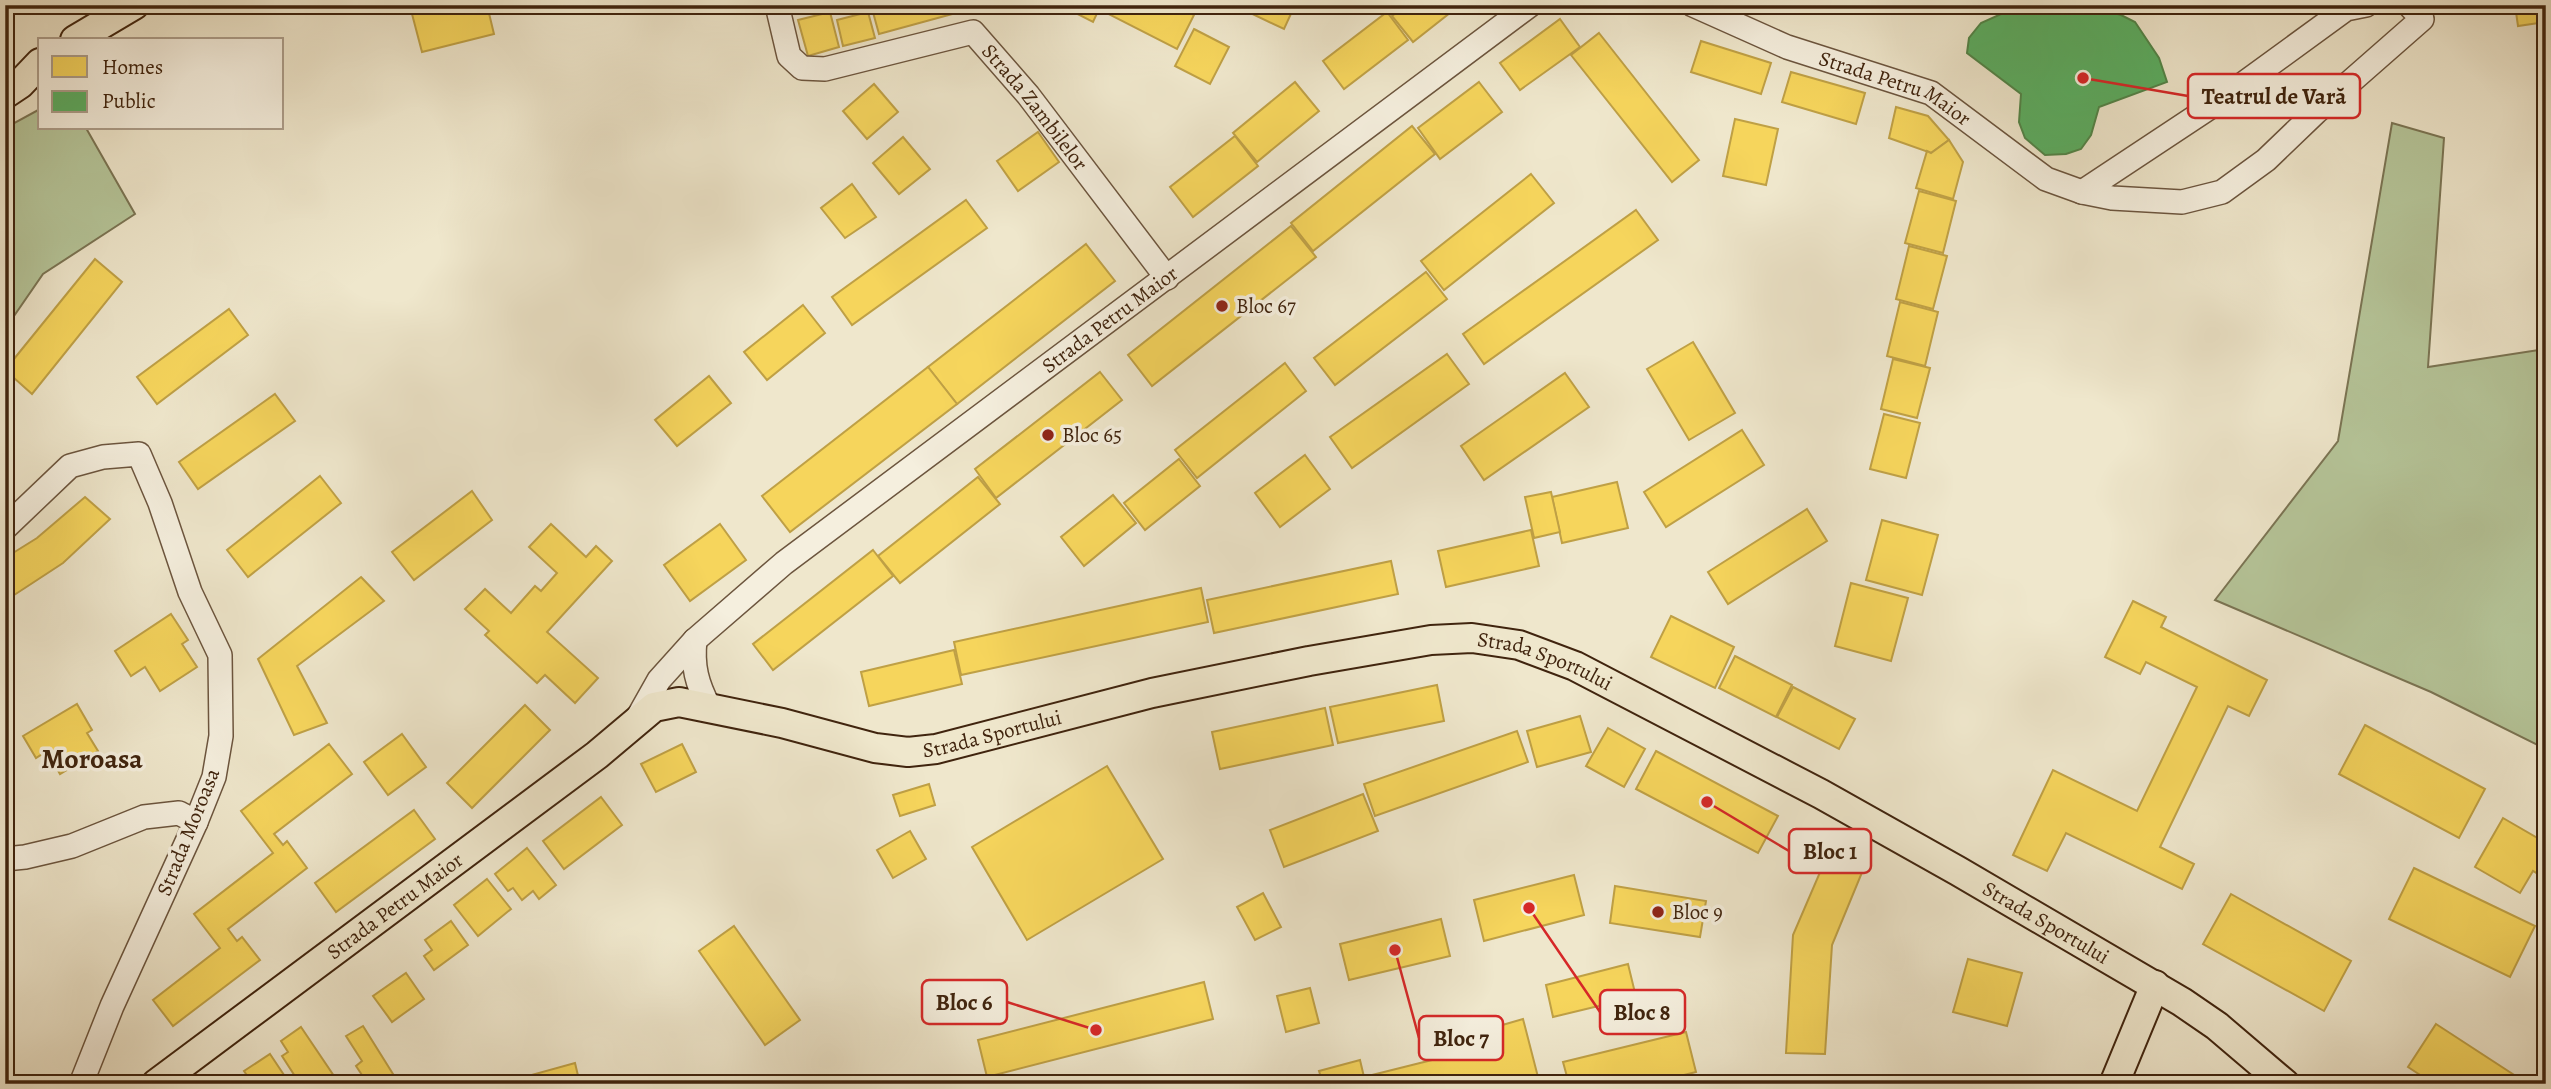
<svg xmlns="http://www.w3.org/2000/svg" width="2551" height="1089" viewBox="0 0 2551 1089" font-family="Alegreya,serif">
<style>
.green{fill:#b6c69a;stroke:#7b7554;stroke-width:2}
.homes{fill:#f6d55c;stroke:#bfa045;stroke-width:2}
.public{fill:#5aae61;stroke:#528548;stroke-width:2}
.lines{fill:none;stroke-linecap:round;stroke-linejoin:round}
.minor-casing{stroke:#6c553e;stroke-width:26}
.major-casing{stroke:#40240e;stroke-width:32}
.minor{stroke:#f5efde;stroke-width:23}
.major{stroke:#efe7cc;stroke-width:28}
.poi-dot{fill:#8f2418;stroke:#f5efde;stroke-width:2.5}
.labels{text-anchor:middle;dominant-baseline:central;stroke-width:7;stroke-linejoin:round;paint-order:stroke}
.street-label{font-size:21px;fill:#40240e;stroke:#f5efde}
.poi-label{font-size:21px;fill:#40240e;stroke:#f5efde;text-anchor:start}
.district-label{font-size:28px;font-weight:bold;fill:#40240e;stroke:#f5efde}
.leader{fill:none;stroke:#d62828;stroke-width:2.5}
.callout-dot{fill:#d62828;stroke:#f5efde;stroke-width:2.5}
.callout{fill:#f5efde;stroke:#d62828;stroke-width:2.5}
.callout-label{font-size:23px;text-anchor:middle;font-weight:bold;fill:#40240e}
</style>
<rect width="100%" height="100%" fill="#efe7cc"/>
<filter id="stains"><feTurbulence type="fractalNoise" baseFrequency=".00286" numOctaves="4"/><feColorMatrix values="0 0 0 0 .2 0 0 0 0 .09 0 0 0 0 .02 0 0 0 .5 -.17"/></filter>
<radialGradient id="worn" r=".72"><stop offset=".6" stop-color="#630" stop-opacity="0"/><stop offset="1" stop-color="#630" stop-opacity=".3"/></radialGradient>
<!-- green -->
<g class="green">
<path d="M40 109V128H86L135 214 43 274 5 329V128Z"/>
<path d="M2392 123 2444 138 2428 367 2546 349V749L2431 692 2215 600 2338 441Z"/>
</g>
<!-- homes -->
<g class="homes">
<path d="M449 5H487L494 34 422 52 412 14Z"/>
<path d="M871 5H966L967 10 879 34Z"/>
<path d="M1174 5 1194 15 1177 49 1099 9 1093 22 1062 6Z"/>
<path d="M1244 5H1295L1284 29 1242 9Z"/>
<path d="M1406 5H1460L1413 42 1392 16Z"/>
<path d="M2515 5H2546V22L2518 26Z"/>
<path d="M830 12 839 47 808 56 798 20Z"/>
<path d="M868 12 875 38 843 46 837 20Z"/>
<path d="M1387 12 1408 40 1344 89 1323 61Z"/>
<path d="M1560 19 1580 47 1520 90 1500 63Z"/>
<path d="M1194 29 1229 47 1210 84 1175 66Z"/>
<path d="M1599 33 1699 160 1672 182 1571 55Z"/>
<path d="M1701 41 1771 63 1761 94 1691 72Z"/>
<path d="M1791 72 1865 93 1856 124 1782 102Z"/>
<path d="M1295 82 1319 111 1257 162 1233 133Z"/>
<path d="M1479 82 1502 112 1440 159 1418 128Z"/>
<path d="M874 84 898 112 867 139 843 111Z"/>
<path d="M1896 107 1928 116 1949 140 1931 153 1889 138Z"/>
<path d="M1735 119 1778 129 1766 185 1723 176Z"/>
<path d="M1412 126 1435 154 1313 251 1291 223Z"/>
<path d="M1038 132 1059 162 1018 191 997 161Z"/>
<path d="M1235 136 1258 166 1193 217 1170 187Z"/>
<path d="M903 137 930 169 899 194 873 163Z"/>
<path d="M1949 140 1963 162 1953 199 1916 188 1927 151 1931 153Z"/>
<path d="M1531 174 1554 203 1444 290 1421 261Z"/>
<path d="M852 184 876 217 845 238 821 208Z"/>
<path d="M1919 191 1956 201 1943 253 1905 243Z"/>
<path d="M966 200 987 228 852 325 832 297Z"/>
<path d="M1636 210 1658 240 1484 364 1463 334Z"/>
<path d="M1291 226 1316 257 1152 386 1128 355Z"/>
<path d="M1086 244 1115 281 957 404 928 367Z"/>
<path d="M1909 246 1947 256 1933 309 1896 299Z"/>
<path d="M95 259 122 282 32 394 5 370Z"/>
<path d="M1426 272 1447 299 1335 385 1314 358Z"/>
<path d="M1900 302 1938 312 1925 366 1887 356Z"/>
<path d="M803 305 825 333 767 380 744 352Z"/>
<path d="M229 309 248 335 157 404 137 377Z"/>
<path d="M1693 342 1735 413 1689 440 1647 369Z"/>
<path d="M1447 354 1469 384 1352 468 1330 437Z"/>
<path d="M1893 359 1930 368 1917 418 1881 409Z"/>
<path d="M1285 363 1306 391 1197 478 1175 450Z"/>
<path d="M928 367 957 404 790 532 762 496Z"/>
<path d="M1100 372 1122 400 996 498 975 469Z"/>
<path d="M1565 373 1589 407 1484 480 1461 446Z"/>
<path d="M709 376 731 403 677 446 655 420Z"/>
<path d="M275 394 295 421 198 489 179 462Z"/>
<path d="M1884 414 1920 423 1906 478 1870 469Z"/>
<path d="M1742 430 1764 465 1666 527 1644 492Z"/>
<path d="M1305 455 1330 489 1280 527 1255 493Z"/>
<path d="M1179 459 1200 486 1145 530 1124 503Z"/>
<path d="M320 476 341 503 248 577 227 550Z"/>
<path d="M978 477 1000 504 900 583 878 556Z"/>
<path d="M1617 482 1628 528 1562 543 1552 497Z"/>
<path d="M472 491 492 520 414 580 392 552Z"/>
<path d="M1551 492 1560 532 1534 538 1525 497Z"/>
<path d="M1113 495 1136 523 1084 566 1061 537Z"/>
<path d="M85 497 110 519 63 563 5 601V558L37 538Z"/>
<path d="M1807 509 1827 541 1728 604 1708 572Z"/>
<path d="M1882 520 1938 535 1922 595 1866 580Z"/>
<path d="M551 524 586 557 596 546 612 561 547 632 598 678 575 703 545 675 537 683 485 635 489 631 465 609 485 589 511 613 535 586 541 591 557 573 529 547Z"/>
<path d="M720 524 746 560 690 601 664 565Z"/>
<path d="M1531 530 1539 566 1446 587 1438 551Z"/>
<path d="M873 550 893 576 773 670 753 644Z"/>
<path d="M1391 561 1398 594 1214 633 1207 600Z"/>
<path d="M361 577 384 601 297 666 327 723 294 735 258 659Z"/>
<path d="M1851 583 1908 598 1891 661 1835 646Z"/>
<path d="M1201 588 1208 622 961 675 954 642Z"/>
<path d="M2133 601 2166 617 2161 627 2267 680 2249 716 2228 706 2160 847 2194 864 2182 889 2066 833 2047 871 2013 855 2053 770 2137 811 2197 687 2146 662 2140 674 2105 657Z"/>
<path d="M171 614 188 640 182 644 197 667 160 691 145 667 131 676 115 651Z"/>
<path d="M1671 616 1734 647 1715 688 1651 657Z"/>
<path d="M954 650 962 684 869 706 861 672Z"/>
<path d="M1735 656 1792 685 1776 717 1719 688Z"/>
<path d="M1437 685 1444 721 1338 743 1330 707Z"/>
<path d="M1793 687 1855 719 1839 749 1777 717Z"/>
<path d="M77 704 92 730 87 733 98 751 60 774 47 751 36 758 23 736Z"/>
<path d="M525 705 550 730 472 808 447 783Z"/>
<path d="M1325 708 1333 745 1220 769 1212 732Z"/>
<path d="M1580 716 1591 752 1537 767 1527 731Z"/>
<path d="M2365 725 2485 789 2459 838 2339 774Z"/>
<path d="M1608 728 1645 749 1624 787 1586 766Z"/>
<path d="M1517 731 1528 762 1375 816 1364 784Z"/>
<path d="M402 734 426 767 388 795 364 762Z"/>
<path d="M329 744 352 774 274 834 283 845 287 841 307 868 228 929 237 941 242 937 260 960 173 1026 153 1000 220 948 194 914 273 853 241 811Z"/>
<path d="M682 744 696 772 656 792 641 764Z"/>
<path d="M1656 751 1778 816 1758 853 1636 789Z"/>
<path d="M1107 766 1163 859 1027 940 972 847Z"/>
<path d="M929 784 935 805 900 816 893 795Z"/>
<path d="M1363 794 1378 831 1284 867 1270 830Z"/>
<path d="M601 797 622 825 564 869 543 841Z"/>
<path d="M414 810 435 839 336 912 315 883Z"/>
<path d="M2503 818 2546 843V879L2533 871 2520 893 2475 867Z"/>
<path d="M910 831 926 859 893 878 877 850Z"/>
<path d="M527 848 556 885 539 899 533 891 522 900 513 888 508 891 495 874Z"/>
<path d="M1827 856 1863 870 1832 945 1825 1054 1786 1053 1793 935Z"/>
<path d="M2414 868 2535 926 2510 977 2389 919Z"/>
<path d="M1574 875 1584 915 1484 941 1474 900Z"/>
<path d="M487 879 511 909 478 936 454 905Z"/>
<path d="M1615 886 1706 901 1700 937 1610 923Z"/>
<path d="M1263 893 1281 927 1255 940 1237 907Z"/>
<path d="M2231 894 2351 961 2324 1011 2203 944Z"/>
<path d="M1441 919 1450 956 1349 980 1340 944Z"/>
<path d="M451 921 468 945 434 970 424 956 432 950 425 940Z"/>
<path d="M734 926 800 1020 765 1045 699 951Z"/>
<path d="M1968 959 2022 973 2007 1026 1953 1012Z"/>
<path d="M1628 964 1636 997 1553 1017 1546 985Z"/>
<path d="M406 973 424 999 392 1022 373 996Z"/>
<path d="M1204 982 1213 1019 987 1077 978 1040Z"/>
<path d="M1310 988 1319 1023 1286 1032 1277 996Z"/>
<path d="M1523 1019 1538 1077 1513 1084H1323L1319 1071 1360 1060 1364 1077 1496 1044 1492 1028Z"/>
<path d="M2436 1024 2528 1084H2434L2408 1067Z"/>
<path d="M363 1026 398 1082 395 1084H368L356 1066 362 1061 346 1036Z"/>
<path d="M301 1027 334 1076 322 1084H300L282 1056 288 1052 281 1041Z"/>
<path d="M1686 1032 1696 1072 1648 1084H1569L1563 1062Z"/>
<path d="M270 1054 290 1084H253L244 1071Z"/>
<path d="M575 1063 580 1084H507L506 1082Z"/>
</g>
<!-- public -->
<path class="public" d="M2021 5H2087L2121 15 2135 22 2159 58 2167 82 2099 107 2091 135 2081 149 2066 154 2045 155 2025 138 2019 122 2021 94 1967 53 1969 38 1981 23Z"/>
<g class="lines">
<defs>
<g id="minor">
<path id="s1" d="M777 5 789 56 802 68 825 69 973 32 1028 95 1167 278"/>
<path id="s2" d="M1693 5 1787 47 1931 93 2046 179 2082 192 2112 198 2182 202 2222 192 2266 160 2316 112 2422 19 2409 5"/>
<path d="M2082 192 2221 100 2346 9 2366 5"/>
<path d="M5 528 70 466 103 457 139 454 160 503 190 592 220 655 221 736 214 777 196 822 112 1006 81 1084"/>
<path d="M695 640C692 666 697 684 709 707"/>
<path id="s3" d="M637 719 659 680 695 640 784 563 1530 5"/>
<path d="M5 859 25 857 72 846 144 817 179 813 196 822"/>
</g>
<g id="major">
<path d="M75 40 134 5"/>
<path d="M5 94 20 84 40 63"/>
<path id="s4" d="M156 1084 597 755 654 707 679 702 782 723 875 748 908 752 936 749 1152 693 1309 661 1431 640 1472 638 1519 645 1575 666 1821 794 1958 871 2182 1002 2217 1026 2285 1084"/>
<path d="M2114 1084 2155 985"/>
</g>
</defs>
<!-- minor casing -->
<use href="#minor" class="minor-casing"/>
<!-- major casing -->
<use href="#major" class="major-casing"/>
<!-- minor -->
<use href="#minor" class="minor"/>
<!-- major -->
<use href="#major" class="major"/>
</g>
<!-- markers -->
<g class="poi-dot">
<circle cx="1222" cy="306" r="7"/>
<circle cx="1048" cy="435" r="7"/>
<circle cx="1658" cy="912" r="7"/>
</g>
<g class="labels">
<!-- street labels -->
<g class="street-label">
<text stroke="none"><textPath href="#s2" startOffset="219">Strada Petru Maior</textPath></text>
<text stroke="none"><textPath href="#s1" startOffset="343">Strada Zambilelor</textPath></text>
<text stroke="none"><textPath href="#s3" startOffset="623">Strada Petru Maior</textPath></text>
<text stroke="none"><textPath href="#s4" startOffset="1538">Strada Sportului</textPath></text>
<text stroke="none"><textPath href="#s4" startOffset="971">Strada Sportului</textPath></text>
<text transform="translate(188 832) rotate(-68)">Strada Moroasa</text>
<text stroke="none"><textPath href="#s4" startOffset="298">Strada Petru Maior</textPath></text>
<text stroke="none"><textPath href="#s4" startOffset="2105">Strada Sportului</textPath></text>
</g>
<!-- poi labels -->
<g class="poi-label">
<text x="1236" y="306">Bloc 67</text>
<text x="1062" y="435">Bloc 65</text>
<text x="1672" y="912">Bloc 9</text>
</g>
<!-- district labels -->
<g class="district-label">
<text x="92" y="759">Moroasa</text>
</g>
</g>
<!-- callouts -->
<path class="leader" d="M2083 78L2188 96M1707 802L1789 851M1096 1030L1007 1002M1529 908L1600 1012M1395 950L1419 1038"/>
<g class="callout-dot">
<circle cx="2083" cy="78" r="7"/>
<circle cx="1707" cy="802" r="7"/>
<circle cx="1096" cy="1030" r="7"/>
<circle cx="1529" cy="908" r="7"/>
<circle cx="1395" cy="950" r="7"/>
</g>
<g class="callout">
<rect x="2188" y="74" width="172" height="44" rx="7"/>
<rect x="1789" y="829" width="82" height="44" rx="7"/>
<rect x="922" y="980" width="85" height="44" rx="7"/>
<rect x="1600" y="990" width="85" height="44" rx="7"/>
<rect x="1419" y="1016" width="84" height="44" rx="7"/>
</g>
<g class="callout-label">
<text x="2274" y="104">Teatrul de Vară</text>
<text x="1830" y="859">Bloc 1</text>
<text x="964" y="1010">Bloc 6</text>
<text x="1642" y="1020">Bloc 8</text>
<text x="1461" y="1046">Bloc 7</text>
</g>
<!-- margin -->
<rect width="2551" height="1089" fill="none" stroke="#efe7cc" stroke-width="28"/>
<rect x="7" y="7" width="2537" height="1075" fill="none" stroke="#40240e" stroke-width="3.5"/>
<rect x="14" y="14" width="2523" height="1061" fill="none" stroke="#40240e" stroke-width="2"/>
<!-- legend -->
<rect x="38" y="38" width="245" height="91" fill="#f5efde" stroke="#ad9e8b" stroke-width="2"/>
<rect x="52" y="56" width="35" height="21" fill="#f6d55c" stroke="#ad9e8b" stroke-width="2"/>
<text x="102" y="74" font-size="21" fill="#40240e">Homes</text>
<rect x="52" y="91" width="35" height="21" fill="#5aae61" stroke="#ad9e8b" stroke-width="2"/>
<text x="102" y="108" font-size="21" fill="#40240e">Public</text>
<rect width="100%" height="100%" filter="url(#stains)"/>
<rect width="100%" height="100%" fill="url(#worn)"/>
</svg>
